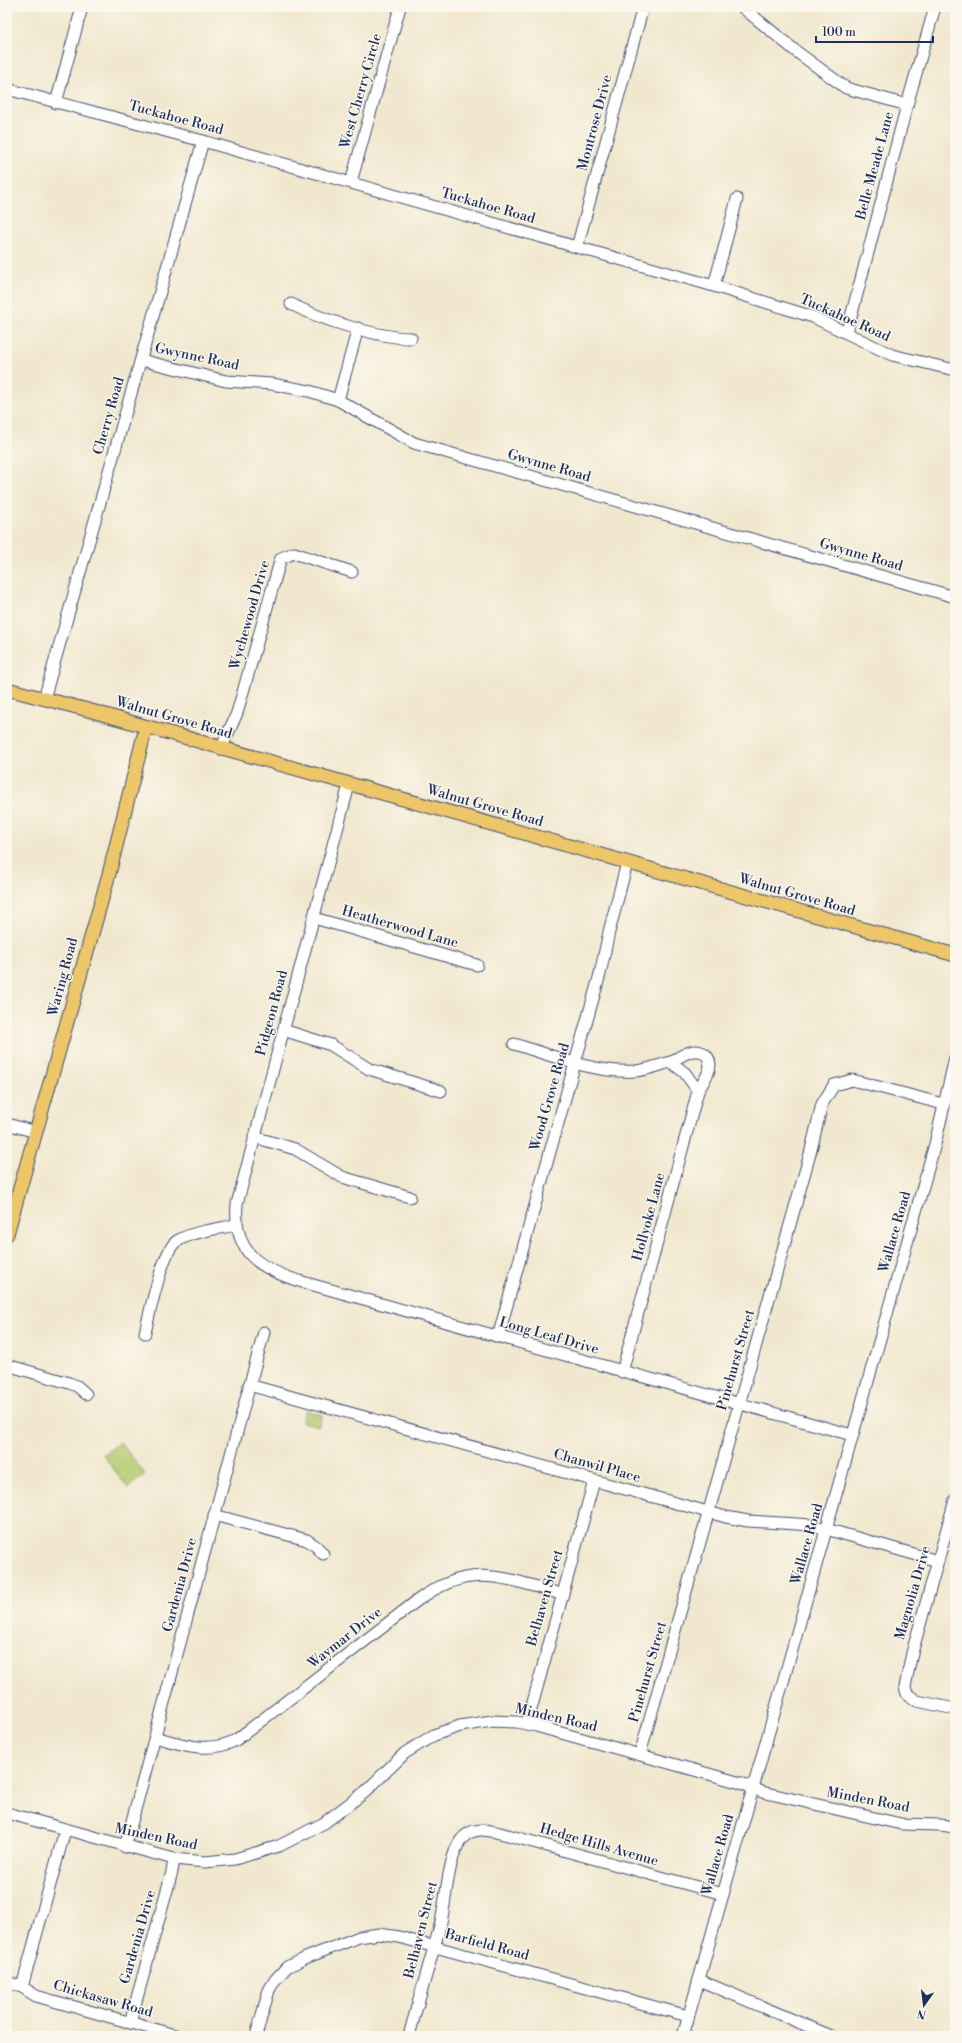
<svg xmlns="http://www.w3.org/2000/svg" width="962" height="2043" viewBox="0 0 962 2043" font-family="'Libre Bodoni',serif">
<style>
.green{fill:#b2c86c;stroke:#667c65}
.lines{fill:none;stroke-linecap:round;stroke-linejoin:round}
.minor-casing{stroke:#3b4b6f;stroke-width:13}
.major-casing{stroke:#3b4b6f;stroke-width:15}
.minor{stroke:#fff;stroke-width:11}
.major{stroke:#ecc669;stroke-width:13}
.labels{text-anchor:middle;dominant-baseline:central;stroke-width:3;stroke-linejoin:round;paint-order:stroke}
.street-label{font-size:14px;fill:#1b2f5e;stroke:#fbf7ec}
</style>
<rect width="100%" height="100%" fill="#fbf7ec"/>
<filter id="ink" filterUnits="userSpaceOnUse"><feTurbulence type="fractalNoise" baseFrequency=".025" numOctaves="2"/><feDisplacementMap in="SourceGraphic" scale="8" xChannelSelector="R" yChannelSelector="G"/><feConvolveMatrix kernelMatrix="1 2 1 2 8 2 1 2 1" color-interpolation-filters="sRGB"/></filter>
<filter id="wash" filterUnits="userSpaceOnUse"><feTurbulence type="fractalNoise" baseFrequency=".012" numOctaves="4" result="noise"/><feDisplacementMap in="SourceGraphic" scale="16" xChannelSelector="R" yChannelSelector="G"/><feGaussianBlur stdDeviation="0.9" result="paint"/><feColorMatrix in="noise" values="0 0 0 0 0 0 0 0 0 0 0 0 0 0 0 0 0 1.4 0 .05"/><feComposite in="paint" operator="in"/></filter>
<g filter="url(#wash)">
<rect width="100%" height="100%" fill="#f1e7ce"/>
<!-- green -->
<g class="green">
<path d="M305 1410 322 1415 319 1426 302 1422Z"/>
<path d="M120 1442 145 1474 128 1488 103 1455Z"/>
</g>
</g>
<g filter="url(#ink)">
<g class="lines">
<defs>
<g id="minor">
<path d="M742 7 797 52 846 88 907 105"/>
<path d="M7 89 203 141 714 286 813 317 892 355 955 370"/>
<path d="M56 103 82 7"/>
<path d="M351 182 400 7"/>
<path d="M577 247 643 7"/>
<path d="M714 286 737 199"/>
<path d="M291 304C320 319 378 338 411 338"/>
<path d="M847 332 907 105 935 7"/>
<path d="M141 360 226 381 272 384 309 391 338 400 414 443 955 597"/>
<path d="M338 400 358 328"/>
<path d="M44 699 203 141"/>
<path d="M221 749 237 713 281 558 294 553 352 572"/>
<path d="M349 785 237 1204C233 1252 258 1268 299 1281L852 1435"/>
<path d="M314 918 477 965"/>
<path d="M283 1030 331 1045 369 1069 441 1091"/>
<path d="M514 1044C551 1055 596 1074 635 1071 647 1070 659 1065 671 1062L685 1073 698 1091 622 1372"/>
<path d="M671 1062C677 1058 683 1054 690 1052 695 1050 701 1051 705 1054 717 1065 704 1080 698 1091"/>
<path d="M7 1124 36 1132"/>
<path d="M254 1137 295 1149 342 1177 410 1197"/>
<path d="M145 1333C149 1315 163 1249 177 1241 194 1231 217 1229 236 1225"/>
<path d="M498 1337 600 974 609 932 627 863"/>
<path d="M7 1365 69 1383 77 1386 86 1394"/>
<path d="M249 1385 726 1517 748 1521 812 1525 938 1561"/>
<path d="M955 1500 912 1653 905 1687 907 1694 917 1701 955 1709"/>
<path d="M214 1515 307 1540 317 1547 323 1554"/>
<path d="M527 1724 594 1481"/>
<path d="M155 1737C183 1745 209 1754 236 1740L418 1600C471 1561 504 1578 561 1594"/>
<path d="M640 1754 810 1154 822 1104 834 1085 852 1080 943 1104"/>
<path d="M7 1813 174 1859 205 1862 235 1859 279 1846 324 1823 365 1792 405 1753 434 1735 460 1726 492 1721 517 1722 536 1726 741 1783 762 1792 901 1824 940 1825 955 1827"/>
<path d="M125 1847 264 1332"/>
<path d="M699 1980 831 2036"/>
<path d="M7 1982 22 1987 36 1996 178 2036"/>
<path d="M22 1987 65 1830"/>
<path d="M130 2023 172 1872 174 1859"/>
<path d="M256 2036 269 1990 275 1980 287 1967 303 1959 359 1937 379 1934 399 1937 688 2016"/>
<path d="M409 2036C419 1998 431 1960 441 1922 446 1901 448 1857 461 1840 471 1826 487 1830 500 1833L723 1894"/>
<path d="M683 2036 935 1144 955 1058"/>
</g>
<g id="major">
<path d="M7 689 88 710 955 955"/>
<path d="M7 1234 109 874 146 727"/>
</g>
</defs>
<!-- minor casing -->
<use href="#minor" class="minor-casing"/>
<!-- major casing -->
<use href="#major" class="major-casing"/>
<!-- minor -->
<use href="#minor" class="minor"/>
<!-- major -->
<use href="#major" class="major"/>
</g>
</g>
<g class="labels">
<!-- street labels -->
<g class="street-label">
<text transform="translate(361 91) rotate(-74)">West Cherry Circle</text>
<text transform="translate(176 118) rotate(15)">Tuckahoe Road</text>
<text transform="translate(595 123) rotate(-75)">Montrose Drive</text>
<text transform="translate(875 166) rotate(-75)">Belle Meade Lane</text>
<text transform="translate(488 206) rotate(16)">Tuckahoe Road</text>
<text transform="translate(845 318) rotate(24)">Tuckahoe Road</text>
<text transform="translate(197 357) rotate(12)">Gwynne Road</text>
<text transform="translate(109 416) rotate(-74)">Cherry Road</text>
<text transform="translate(549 466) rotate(16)">Gwynne Road</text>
<text transform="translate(861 555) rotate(16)">Gwynne Road</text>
<text transform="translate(250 615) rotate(-74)">Wychewood Drive</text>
<text transform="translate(174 718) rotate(16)">Walnut Grove Road</text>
<text transform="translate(485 806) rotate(16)">Walnut Grove Road</text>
<text transform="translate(797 895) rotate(16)">Walnut Grove Road</text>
<text transform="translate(400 927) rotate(16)">Heatherwood Lane</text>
<text transform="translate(63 977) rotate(-75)">Waring Road</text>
<text transform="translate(272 1013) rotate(-75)">Pidgeon Road</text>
<text transform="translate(550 1097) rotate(-74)">Wood Grove Road</text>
<text transform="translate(649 1217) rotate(-75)">Hollyoke Lane</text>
<text transform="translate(895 1232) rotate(-74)">Wallace Road</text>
<text transform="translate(549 1336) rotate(16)">Long Leaf Drive</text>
<text transform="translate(736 1360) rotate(-74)">Pinehurst Street</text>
<text transform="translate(597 1466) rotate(16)">Chanwil Place</text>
<text transform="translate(807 1544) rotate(-74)">Wallace Road</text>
<text transform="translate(180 1585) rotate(-75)">Gardenia Drive</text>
<text transform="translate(913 1593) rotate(-74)">Magnolia Drive</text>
<text transform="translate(545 1598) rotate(-74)">Belhaven Street</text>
<text transform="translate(345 1638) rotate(-38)">Waymar Drive</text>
<text transform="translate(648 1672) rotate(-74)">Pinehurst Street</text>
<text transform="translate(556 1718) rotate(13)">Minden Road</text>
<text transform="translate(868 1800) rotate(11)">Minden Road</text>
<text transform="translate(156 1837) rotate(12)">Minden Road</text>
<text transform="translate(599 1845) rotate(16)">Hedge Hills Avenue</text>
<text transform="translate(718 1855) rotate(-74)">Wallace Road</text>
<text transform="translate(421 1930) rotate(-76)">Belhaven Street</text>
<text transform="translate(138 1937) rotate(-74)">Gardenia Drive</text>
<text transform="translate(487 1945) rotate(15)">Barfield Road</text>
<text transform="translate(103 1999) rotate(16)">Chickasaw Road</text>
</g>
</g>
<!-- margin -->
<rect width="962" height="2043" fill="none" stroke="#fbf7ec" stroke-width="24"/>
<!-- north arrow -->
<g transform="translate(924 2005) rotate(194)" stroke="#fbf7ec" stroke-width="3" paint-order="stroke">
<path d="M0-3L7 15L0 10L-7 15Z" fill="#1b2f5e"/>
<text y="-6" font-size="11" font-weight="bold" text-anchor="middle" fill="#1b2f5e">N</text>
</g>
<!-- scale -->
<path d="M816 36v6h117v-6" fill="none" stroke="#1b2f5e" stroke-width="2"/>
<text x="822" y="36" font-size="12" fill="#1b2f5e" stroke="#fbf7ec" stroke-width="3" paint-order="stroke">100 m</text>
</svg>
